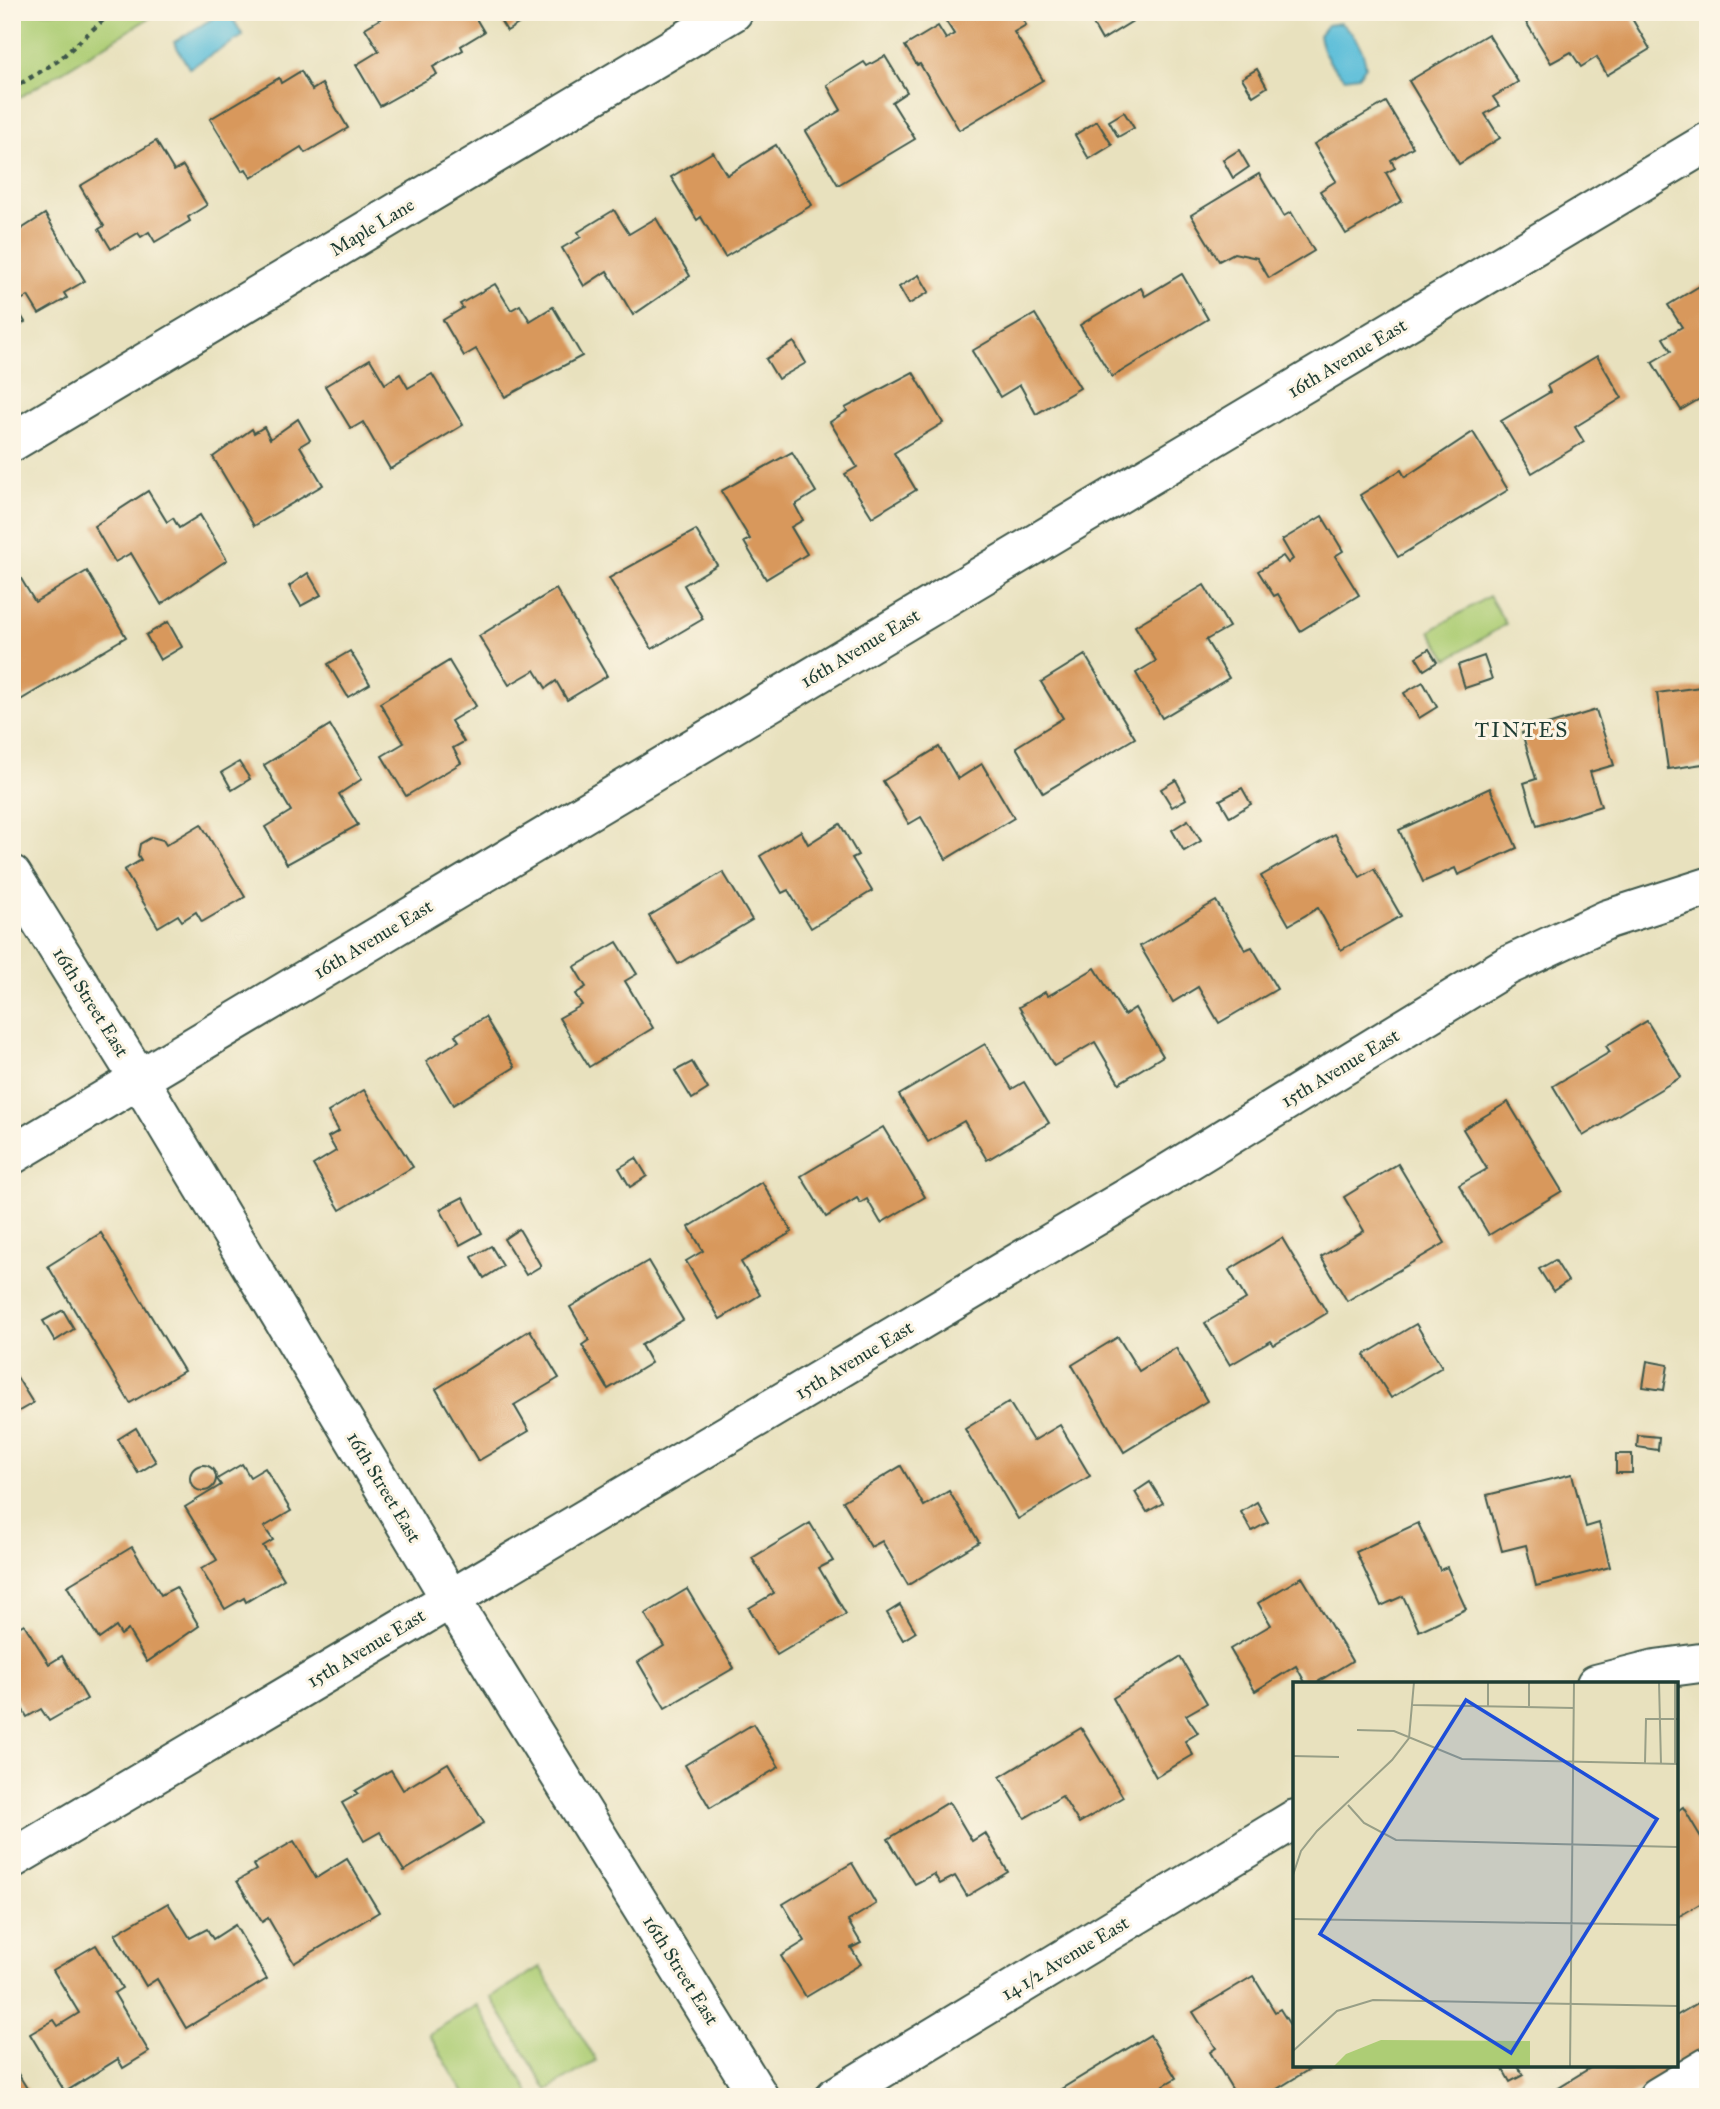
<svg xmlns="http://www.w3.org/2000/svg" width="1720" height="2109" viewBox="0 0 1720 2109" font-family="'IM FELL Great Primer',serif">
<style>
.green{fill:#adcd75;stroke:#668554;stroke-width:2}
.water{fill:#5bbed9;stroke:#3d7e86;stroke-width:2}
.building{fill:#d8985c}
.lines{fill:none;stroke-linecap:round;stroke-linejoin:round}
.minor-casing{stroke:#3d5649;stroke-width:42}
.path{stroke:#3d5649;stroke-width:4.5;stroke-dasharray:5 5;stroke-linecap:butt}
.minor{stroke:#fff;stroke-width:38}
.labels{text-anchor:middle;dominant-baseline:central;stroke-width:6;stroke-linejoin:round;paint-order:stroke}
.street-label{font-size:19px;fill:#1f3d34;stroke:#fcf5e5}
.neighbourhood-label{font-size:21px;letter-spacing:2px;fill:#1f3d34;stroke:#fcf5e5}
.inset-road{fill:none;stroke:#989f87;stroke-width:2}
.view{fill:#1d4ed8;fill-opacity:0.15;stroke:#1d4ed8;stroke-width:3.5}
.inset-edge{fill:none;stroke:#1f3d34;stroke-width:3.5}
</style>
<rect width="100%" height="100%" fill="#fcf5e5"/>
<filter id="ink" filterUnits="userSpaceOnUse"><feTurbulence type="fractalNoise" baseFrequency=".0143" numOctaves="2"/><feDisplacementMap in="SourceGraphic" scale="14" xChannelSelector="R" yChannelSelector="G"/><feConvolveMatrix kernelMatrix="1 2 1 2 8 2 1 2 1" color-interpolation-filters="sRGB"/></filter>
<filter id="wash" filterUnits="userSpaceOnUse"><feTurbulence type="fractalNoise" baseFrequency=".00686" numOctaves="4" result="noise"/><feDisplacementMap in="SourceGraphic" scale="28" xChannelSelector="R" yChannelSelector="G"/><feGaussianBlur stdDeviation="1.57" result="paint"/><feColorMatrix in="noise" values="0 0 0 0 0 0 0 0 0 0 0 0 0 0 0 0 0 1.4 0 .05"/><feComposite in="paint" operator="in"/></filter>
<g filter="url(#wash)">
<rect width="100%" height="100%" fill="#e8e1be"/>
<!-- green -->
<g class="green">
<path d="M12 12H159L12 102Z"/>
<path d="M1489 596 1506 624 1448 659 1430 631Z"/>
<path d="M540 1967 596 2061 547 2090 491 1997Z"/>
<path d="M477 2005 532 2097H466L429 2034Z"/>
</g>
<!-- water -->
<g class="water">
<path d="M223 12H229L243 36 189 68 174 42Z"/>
<path d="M1340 23C1355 33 1363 48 1366 66L1358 76 1345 78C1331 67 1322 53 1319 35L1327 25Z"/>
</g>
<g id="blocks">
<!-- building -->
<g class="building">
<path d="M392 12H472L484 32 461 46 463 50 433 67 437 74 380 106 356 65 379 51 365 28Z"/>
<path d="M495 12H538L507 31Z"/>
<path d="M946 12H1018L1026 25 1014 32 1043 80 959 130 920 64 917 65 905 46 938 26 946 39 954 34 942 15Z"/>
<path d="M1086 12H1138L1133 15 1136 19 1102 40Z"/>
<path d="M1524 12H1611L1613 15 1628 12 1650 49 1607 75 1597 57 1581 67 1571 52 1551 63 1521 14Z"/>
<path d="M1488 34 1518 82 1493 97 1499 106 1485 114 1500 138 1459 164 1409 81Z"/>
<path d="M885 56 907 92 892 102 915 139 838 185 806 131 841 110 827 85 864 62 867 66Z"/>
<path d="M1257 69 1267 87 1253 96 1242 78Z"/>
<path d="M301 71 312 90 322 84 348 128 305 153 301 147 251 178 246 169 242 171 210 119 279 78 281 83Z"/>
<path d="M1386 102 1413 147 1391 160 1395 168 1386 173 1402 201 1346 234 1320 191 1336 181 1314 144Z"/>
<path d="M1124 112 1134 128 1118 137 1109 121Z"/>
<path d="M1097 121 1112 145 1089 159 1075 135Z"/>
<path d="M156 141 174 171 183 166 207 205 188 217 190 221 155 242 149 232 141 237 138 233 111 249 99 229 104 226 80 186Z"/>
<path d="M776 145 812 205 725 257 701 217 697 220 671 177 713 152 727 175Z"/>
<path d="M1239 150 1249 167 1233 178 1223 160Z"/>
<path d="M1259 174 1284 216 1291 212 1314 251 1269 278 1257 258 1234 253 1219 261 1191 215Z"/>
<path d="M614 210 629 234 656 218 690 276 633 315 607 271 584 286 562 248 581 237 578 232Z"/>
<path d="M45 214 85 281 64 293 67 298 39 314 28 296 14 304 25 322 12 330V235Z"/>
<path d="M1182 274 1208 319 1112 377 1080 325 1141 288 1145 296Z"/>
<path d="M919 275 929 292 909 304 899 287Z"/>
<path d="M1708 281V394L1681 410 1652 362 1671 351 1663 338 1682 327 1668 305Z"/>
<path d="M495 284 511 310 520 305 530 321 553 307 582 356 505 397 476 349 464 356 443 320 463 308 460 304Z"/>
<path d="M1035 314 1080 388 1036 414 1020 385 1000 397 972 351Z"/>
<path d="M794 342 806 363 778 379 766 359Z"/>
<path d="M1597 356 1622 398 1575 427 1584 442 1532 473 1501 421 1550 392 1547 386Z"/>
<path d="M370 359 385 384 400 374 408 388 432 374 463 425 390 469 363 422 351 429 325 386Z"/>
<path d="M913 372 943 423 894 453 916 490 872 517 845 474 857 467 830 422 847 411 845 408Z"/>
<path d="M298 419 310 440 300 446 323 485 254 526 213 457 252 429 254 433 264 427 270 439Z"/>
<path d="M1473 432 1508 490 1398 557 1360 495 1401 470 1405 477Z"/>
<path d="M792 452 816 492 795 505 803 520 791 527 807 554 766 579 744 542 750 539 721 491Z"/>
<path d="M148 491 167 522 173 518 179 528 200 515 227 560 161 604 131 553 115 562 94 526Z"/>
<path d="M1322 516 1343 551 1335 556 1359 595 1300 631 1278 594 1274 596 1258 571 1283 556 1288 563 1293 559 1282 540Z"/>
<path d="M696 530 717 565 684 585 703 619 652 649 609 578Z"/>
<path d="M87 571 126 637 12 705V581L20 577 35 602Z"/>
<path d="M308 573 321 595 301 606 289 586Z"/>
<path d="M1204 585 1229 627 1206 640 1229 678 1162 718 1136 673 1156 661 1135 626Z"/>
<path d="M556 589 607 676 567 700 556 681 546 688 535 670 509 685 479 636Z"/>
<path d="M168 622 182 647 160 660 146 635Z"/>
<path d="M1429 649 1437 662 1424 670 1416 657Z"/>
<path d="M350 651 370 684 348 697 328 664Z"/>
<path d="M1085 655 1135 738 1043 793 1016 747 1063 718 1041 682Z"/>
<path d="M1484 656 1492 679 1465 688 1458 665Z"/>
<path d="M449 661 476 706 451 721 464 742 453 748 461 763 406 796 382 756 404 743 380 703Z"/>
<path d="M1423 682 1437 707 1419 718 1404 693Z"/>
<path d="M1708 686V783H1705L1703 764 1668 769 1657 693Z"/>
<path d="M1596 710 1614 765 1590 772 1601 806 1537 826 1524 783 1536 779 1522 733Z"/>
<path d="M330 725 362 779 339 794 358 825 287 864 265 827 291 811 264 765Z"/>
<path d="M939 747 958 779 982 764 1014 818 946 859 921 817 909 824 883 781Z"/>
<path d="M239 762 250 779 232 790 222 772Z"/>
<path d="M1176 780 1186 799 1172 807 1161 789Z"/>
<path d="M1242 788 1251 804 1230 817 1220 800Z"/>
<path d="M1490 788 1517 848 1458 875 1455 868 1423 882 1399 830Z"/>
<path d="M1188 820 1201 841 1184 851 1172 830Z"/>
<path d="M201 824 245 897 202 922 196 912 182 921 178 915 158 927 124 870 141 860 138 855 140 844 152 837 163 840 166 845Z"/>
<path d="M840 824 858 855 852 858 872 891 811 928 788 890 782 893 760 856 801 831 808 844Z"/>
<path d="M1335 834 1360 877 1374 869 1401 916 1341 950 1318 908 1289 925 1261 876Z"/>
<path d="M723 872 752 920 678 964 649 916Z"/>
<path d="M1216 901 1245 950 1252 947 1277 989 1219 1023 1198 987 1173 1002 1140 946Z"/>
<path d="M617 942 637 974 625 981 653 1028 589 1067 559 1018 582 1005 575 994 586 987 574 967Z"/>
<path d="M1095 968 1124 1015 1135 1008 1163 1056 1119 1083 1095 1042 1054 1066 1019 1007 1045 992 1048 996Z"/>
<path d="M485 1017 515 1067 453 1105 426 1061 459 1041 455 1035Z"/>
<path d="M1647 1021 1681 1077 1583 1136 1553 1086 1610 1052 1606 1046Z"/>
<path d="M985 1044 1012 1089 1024 1082 1049 1123 987 1160 964 1121 928 1142 899 1095Z"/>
<path d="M692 1062 708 1089 692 1099 675 1071Z"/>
<path d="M364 1090 413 1167 340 1210 313 1165 336 1151 328 1137 339 1131 328 1112Z"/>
<path d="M1508 1102 1562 1191 1489 1235 1459 1185 1487 1169 1463 1129Z"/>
<path d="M883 1127 925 1197 881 1223 867 1199 860 1203 857 1198 826 1217 801 1176Z"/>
<path d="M636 1158 647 1176 630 1187 619 1168Z"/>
<path d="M1398 1164 1445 1243 1347 1301 1321 1257 1364 1231 1344 1197Z"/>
<path d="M762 1182 792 1232 741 1262 760 1295 720 1319 686 1261 703 1251 689 1227Z"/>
<path d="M463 1197 482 1233 460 1245 440 1209Z"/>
<path d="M519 1229 541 1266 526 1275 504 1239Z"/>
<path d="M101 1233 184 1371 130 1403 48 1266Z"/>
<path d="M1282 1238 1327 1313 1274 1345 1271 1341 1230 1365 1205 1323 1246 1299 1229 1270Z"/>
<path d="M491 1246 503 1266 484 1278 472 1257Z"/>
<path d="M1555 1260 1568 1281 1553 1291 1539 1269Z"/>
<path d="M648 1261 683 1320 641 1345 651 1363 608 1389 582 1345 589 1340 570 1307Z"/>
<path d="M63 1310 74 1329 55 1341 43 1321Z"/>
<path d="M1416 1324 1442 1367 1391 1398 1364 1355Z"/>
<path d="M530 1330 559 1378 514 1405 529 1431 478 1461 436 1389Z"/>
<path d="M1118 1337 1139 1371 1176 1348 1207 1401 1124 1452 1072 1365Z"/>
<path d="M1647 1361 1668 1365 1664 1390 1643 1387Z"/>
<path d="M12 1369 33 1403 12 1415Z"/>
<path d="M1009 1402 1033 1441 1060 1425 1090 1476 1018 1519 965 1429Z"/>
<path d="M136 1428 156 1462 138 1473 118 1439Z"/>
<path d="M1638 1435 1659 1437 1658 1450 1637 1447Z"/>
<rect x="1616" y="1454" width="16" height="19"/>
<path d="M242 1464 250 1477 265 1468 291 1511 264 1527 273 1540 263 1546 284 1579 246 1602 244 1598 225 1609 201 1569 217 1560 185 1507 221 1485 217 1479Z"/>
<circle cx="203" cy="1478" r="13"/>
<path d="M901 1466 924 1506 949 1491 979 1542 908 1585 882 1541 871 1547 843 1501Z"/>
<path d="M1572 1474 1586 1527 1599 1523 1610 1567 1536 1586 1526 1545 1502 1551 1487 1495Z"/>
<path d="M1150 1482 1163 1503 1147 1512 1135 1492Z"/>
<path d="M1257 1502 1268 1522 1252 1531 1241 1512Z"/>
<path d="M810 1523 833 1561 819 1568 846 1614 777 1655 749 1608 774 1593 752 1558Z"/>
<path d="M1418 1523 1440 1570 1447 1567 1466 1609 1419 1631 1403 1596 1381 1606 1356 1552Z"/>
<path d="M132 1547 161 1595 176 1587 199 1626 147 1662 128 1630 121 1635 116 1627 99 1639 67 1586Z"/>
<path d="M1302 1577 1352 1661 1314 1684H1306L1296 1666 1255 1691 1230 1649 1271 1625 1258 1603Z"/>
<path d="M687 1589 734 1668 665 1708 638 1662 664 1646 645 1614Z"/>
<path d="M900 1605 916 1632 903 1640 887 1613Z"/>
<path d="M24 1624 49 1664 62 1656 87 1699 49 1721 41 1709 27 1717 15 1696 12 1697V1631Z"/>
<path d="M1180 1657 1207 1703 1186 1715 1198 1733 1185 1741 1193 1755 1156 1777 1113 1698Z"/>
<path d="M753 1724 779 1767 710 1808 685 1765Z"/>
<path d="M1081 1728 1123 1797 1079 1823 1062 1796 1025 1818 1000 1777Z"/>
<path d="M448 1763 484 1823 404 1871 380 1832 364 1841 342 1803 358 1794 355 1791 391 1770 403 1790Z"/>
<path d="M949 1802 972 1841 985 1833 1008 1872 967 1896 955 1876 940 1884 934 1874 915 1884 888 1839Z"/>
<path d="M1683 1807 1708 1849V1899L1676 1918V1812Z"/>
<path d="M294 1841 316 1878 347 1859 379 1912 294 1963 268 1918 262 1922 237 1881 256 1870 253 1865Z"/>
<path d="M852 1863 876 1904 848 1921 861 1943 851 1948 861 1964 806 1997 781 1956 805 1941 783 1904Z"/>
<path d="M168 1903 190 1938 207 1929 213 1939 235 1925 267 1979 186 2028 157 1979 146 1986 115 1934Z"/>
<path d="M96 1945 122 1988 114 1993 149 2052 123 2068 118 2059 65 2092 30 2034 54 2020 58 2026 79 2013 53 1970Z"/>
<path d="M1253 1976 1275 2012 1280 2009 1295 2033V2065H1316L1264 2097H1237L1210 2052 1216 2048 1193 2012Z"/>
<path d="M1708 1997V2049L1629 2097H1551L1549 2093 1595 2065H1676V2016Z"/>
<path d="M1150 2035 1176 2078 1164 2085 1171 2097H1048Z"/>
<path d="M12 2064 31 2095 28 2097H12Z"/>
<path d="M1517 2065 1523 2075 1510 2082 1501 2066Z"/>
</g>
</g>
</g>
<g filter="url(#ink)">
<use href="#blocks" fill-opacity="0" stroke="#3d5649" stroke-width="2"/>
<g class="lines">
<defs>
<g id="minor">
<path d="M12 442 733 12"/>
<path d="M12 875 139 1079 450 1598 759 2097"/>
<path d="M12 1155 1708 142"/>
<path d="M1596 1684 1655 1669 1708 1662"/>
<path d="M12 1859 1142 1189 1507 966 1608 919 1708 887"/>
<path d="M835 2097 1295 1819"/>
<path d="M1658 2097 1708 2067"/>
</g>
</defs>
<!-- minor casing -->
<use href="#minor" class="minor-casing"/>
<!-- path -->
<path class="path" d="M12 89 59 60 112 12"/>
<!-- minor -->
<use href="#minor" class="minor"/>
</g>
</g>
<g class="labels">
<!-- street labels -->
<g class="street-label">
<text transform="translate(372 227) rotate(-31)">Maple Lane</text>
<text transform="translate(1347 358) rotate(-31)">16th Avenue East</text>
<text transform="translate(860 648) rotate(-31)">16th Avenue East</text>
<text transform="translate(373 939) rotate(-31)">16th Avenue East</text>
<text transform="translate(91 1002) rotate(58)">16th Street East</text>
<text transform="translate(1340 1068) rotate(-31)">15th Avenue East</text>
<text transform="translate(854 1360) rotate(-31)">15th Avenue East</text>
<text transform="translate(384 1487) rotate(59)">16th Street East</text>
<text transform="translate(366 1648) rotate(-31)">15th Avenue East</text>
<text transform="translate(1065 1958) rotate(-31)">14 1/2 Avenue East</text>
<text transform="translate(681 1970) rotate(58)">16th Street East</text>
</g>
<!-- neighbourhood labels -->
<g class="neighbourhood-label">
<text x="1522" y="730">TINTES</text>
</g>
</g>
<!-- overview -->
<g transform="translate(1293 1682)">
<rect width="385" height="385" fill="#e8e1be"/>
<path d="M88 358 237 359V385H40L53 372Z" fill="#adcd75"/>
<path class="inset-road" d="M366 0 368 82M120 23 281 26M195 24V0M236 24V0M64 48 101 49 169 77 385 82M0 74 46 75M352 81 353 37H385M382 82V0M55 123 71 141 103 158 385 165M0 193 8 169 24 149 99 78 116 56 121 0M0 237 385 243M0 369 44 329 80 318 385 324M277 385 281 0"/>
<path class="view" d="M173 18 364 137 218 371 27 252Z"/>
<rect width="385" height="385" class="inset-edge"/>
</g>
<!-- margin -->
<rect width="1720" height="2109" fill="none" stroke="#fcf5e5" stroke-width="42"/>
</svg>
